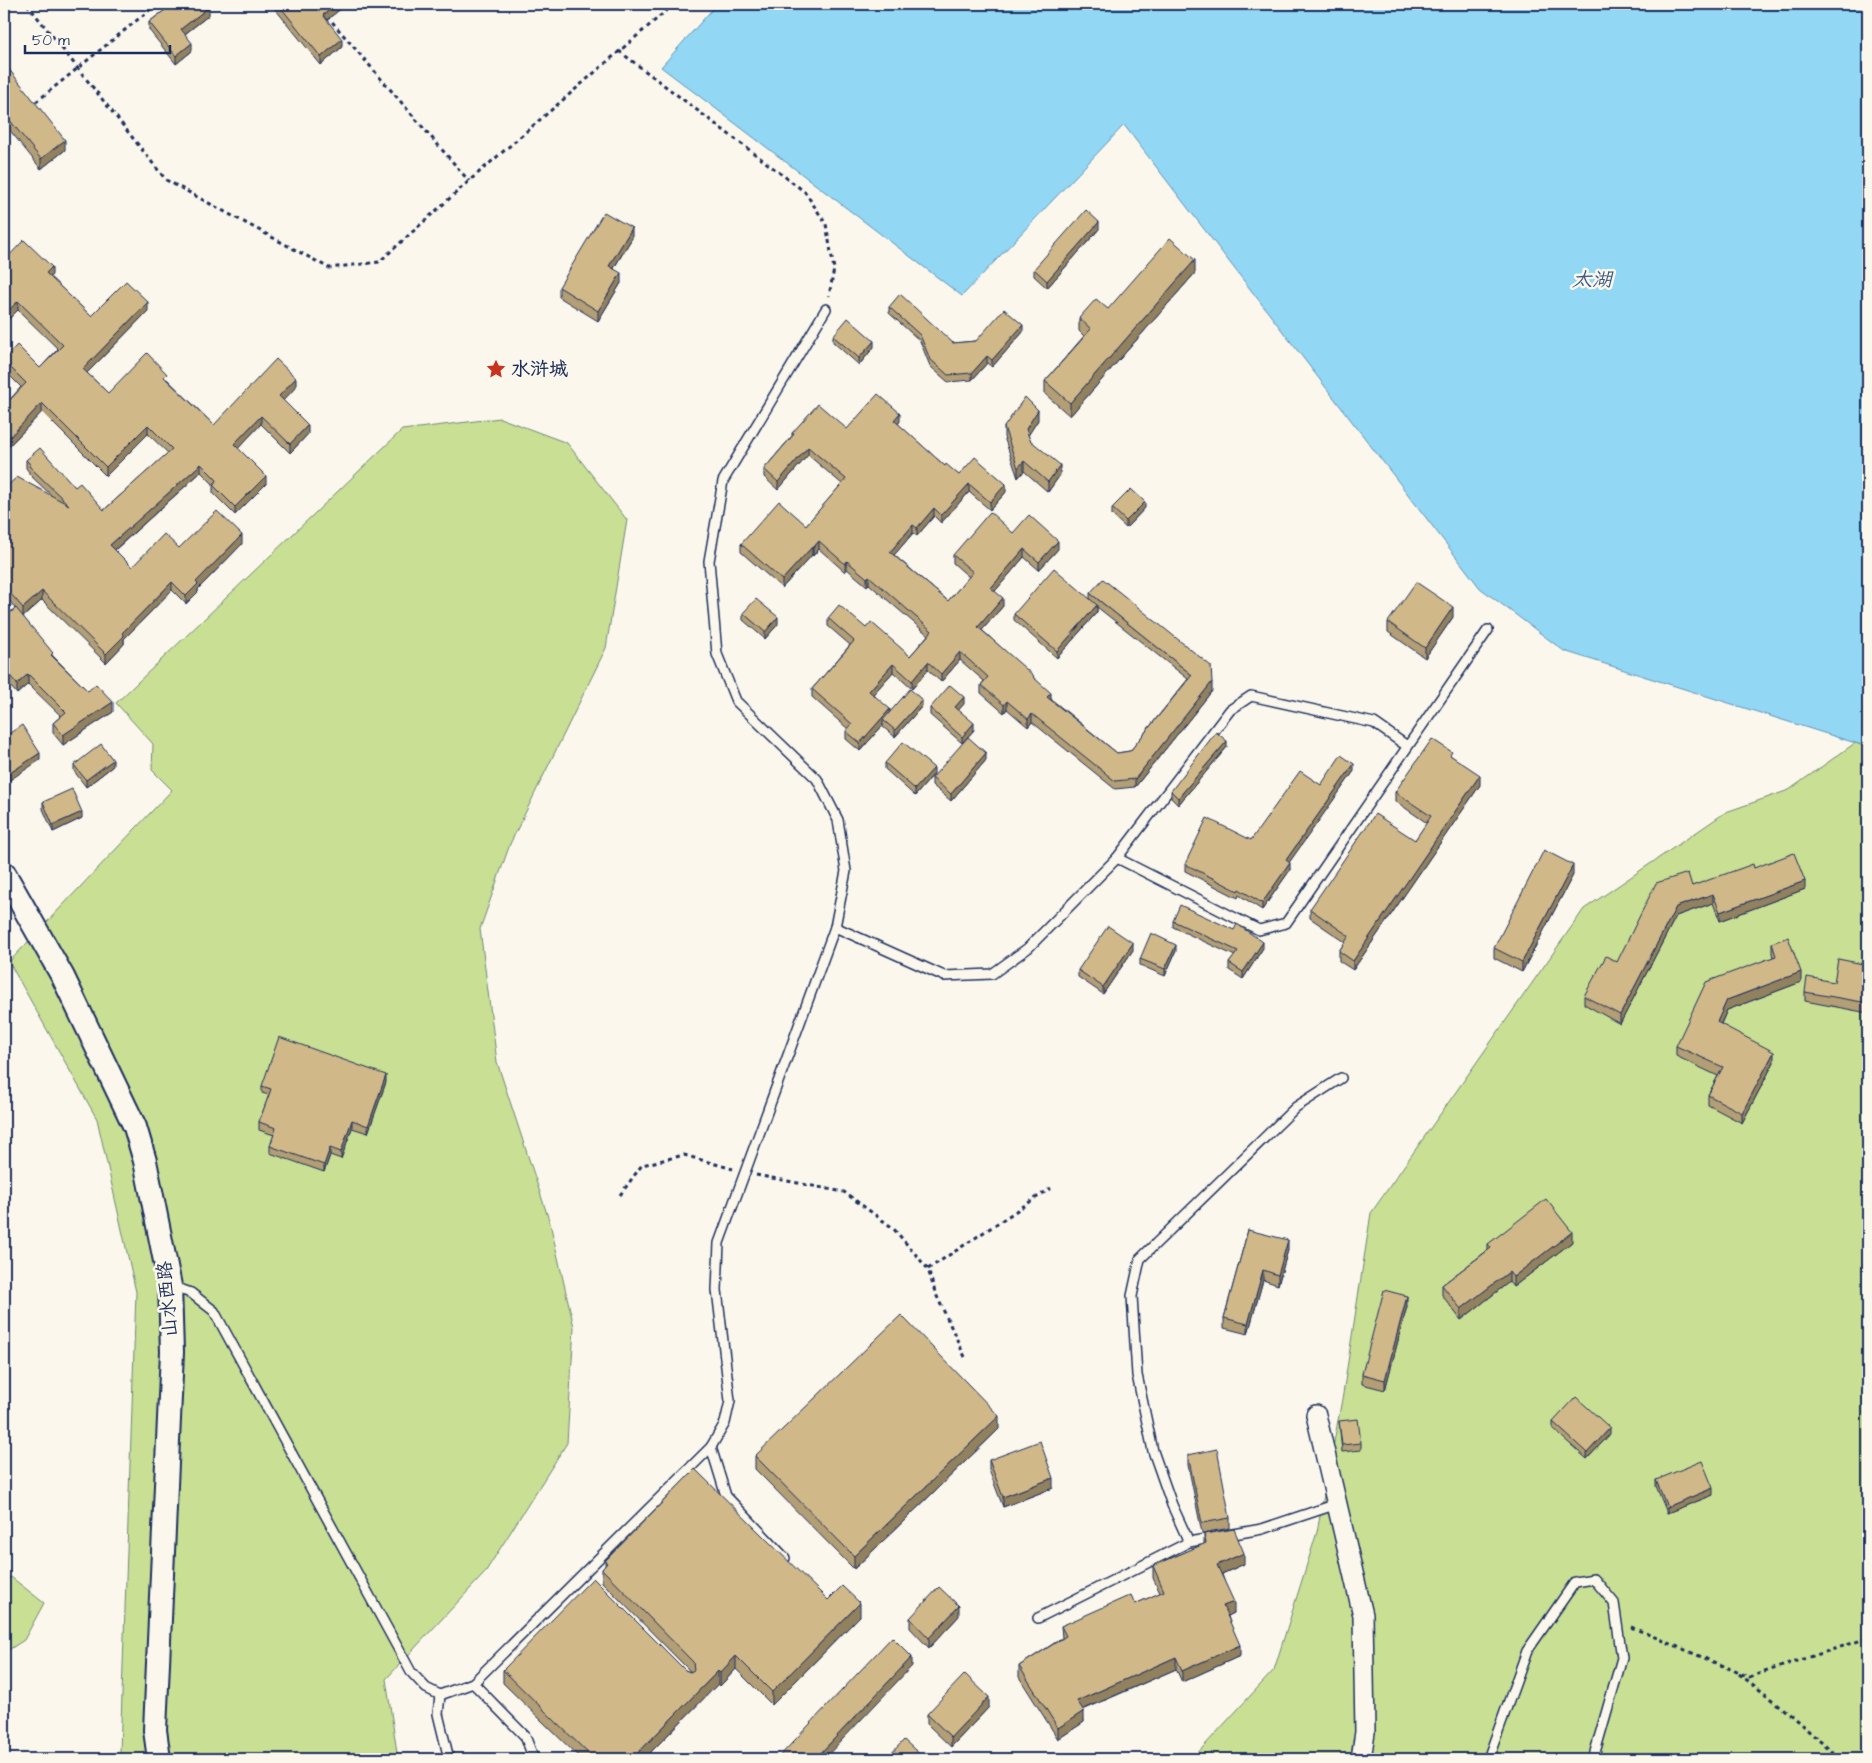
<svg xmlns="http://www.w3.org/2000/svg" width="1872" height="1763" viewBox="0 0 1872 1763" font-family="'Architects Daughter','LXGW WenKai TC',sans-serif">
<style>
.green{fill:#c8df94;stroke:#728779}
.water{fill:#92d7f4;stroke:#6294b8}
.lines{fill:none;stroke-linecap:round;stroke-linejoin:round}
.service-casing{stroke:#1b2f5e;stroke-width:12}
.minor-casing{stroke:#1b2f5e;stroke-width:22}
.tertiary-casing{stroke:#1b2f5e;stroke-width:26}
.path{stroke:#1b2f5e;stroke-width:3;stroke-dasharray:4 4;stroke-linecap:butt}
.service{stroke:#fbf7ec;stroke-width:9}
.minor{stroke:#fbf7ec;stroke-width:19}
.tertiary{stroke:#fbf7ec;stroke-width:22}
.wall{fill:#b39e75;stroke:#1b2f5e}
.shaded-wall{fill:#92815f;stroke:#1b2f5e}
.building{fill:#d0b888;stroke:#1b2f5e}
.labels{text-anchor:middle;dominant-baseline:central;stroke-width:5;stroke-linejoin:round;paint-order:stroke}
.poi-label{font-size:19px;font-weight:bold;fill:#1b2f5e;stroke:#fbf7ec;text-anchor:start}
.street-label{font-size:19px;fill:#1b2f5e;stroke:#fbf7ec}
.water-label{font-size:20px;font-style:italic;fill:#395984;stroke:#fbf7ec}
</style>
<rect width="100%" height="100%" fill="#fbf7ec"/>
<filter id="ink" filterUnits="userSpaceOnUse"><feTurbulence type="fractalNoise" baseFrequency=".02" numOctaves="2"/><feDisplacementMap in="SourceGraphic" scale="10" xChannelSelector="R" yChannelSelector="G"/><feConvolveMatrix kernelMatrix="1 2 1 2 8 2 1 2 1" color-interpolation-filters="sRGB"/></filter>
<g filter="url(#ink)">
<!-- green -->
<g class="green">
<path d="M500 418 567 443 627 520 606 648 510 844 480 929 497 1062 550 1223 574 1327 567 1443 484 1574 386 1679 398 1759H114L120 1752 136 1292 97 1119 9 962 172 790 152 770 153 744 116 703 402 430Z"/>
<path d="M1855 743 1868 747V1759H1192L1274 1670 1317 1532 1343 1394 1371 1213 1584 909 1726 812 1789 790Z"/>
<path d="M11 1577 44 1603 24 1640 4 1653V1579Z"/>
</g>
<!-- water -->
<path class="water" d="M717 4H1868V747L1564 651 1480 588 1124 125 962 296 661 67Z"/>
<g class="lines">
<defs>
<g id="service">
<path d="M1117 858 1230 710 1251 696 1374 723 1407 746"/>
<path d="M835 927 944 976 992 974 1028 948 1117 858 1259 930 1286 923 1488 630"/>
<path d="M171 1286 191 1293 214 1311 411 1672 426 1688 440 1695 473 1683 711 1447 725 1423 730 1401 717 1290 719 1243 835 927 846 871 838 820 817 779 736 701 717 654 709 561 723 481 826 309"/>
<path d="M711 1447 726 1496 785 1558"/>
<path d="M1189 1542 1172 1505 1153 1451 1137 1375 1132 1296 1140 1259 1296 1107 1341 1078"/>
<path d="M1038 1618 1189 1542 1262 1529 1337 1504"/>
<path d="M473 1683 525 1736 534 1759"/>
<path d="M440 1695 438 1714 449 1759"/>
<path d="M1488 1759 1527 1651 1575 1582 1594 1579 1614 1603 1622 1658 1593 1759"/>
</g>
<path id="minor" d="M1316 1415 1363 1615 1365 1732 1361 1759"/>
<path id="tertiary" d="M4 873 63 977 135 1127 145 1161 170 1286 172 1352 155 1730 159 1759"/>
</defs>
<!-- service casing -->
<use href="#service" class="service-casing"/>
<!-- minor casing -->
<use href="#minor" class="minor-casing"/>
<!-- tertiary casing -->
<use href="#tertiary" class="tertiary-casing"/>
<!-- path -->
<g class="path">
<path d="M27 4 166 180 329 268 379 262 469 181 674 4"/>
<path d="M327 16 469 181"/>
<path d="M619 51 805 192 826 224 834 269 829 296"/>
<path d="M36 102 157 4"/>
<path d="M756 1175 844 1192 893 1228 928 1269 935 1292 965 1357"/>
<path d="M620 1195 642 1165 684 1155 733 1169"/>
<path d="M928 1269 1051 1188"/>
<path d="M1631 1627 1749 1677 1868 1638"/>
<path d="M1739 1674 1777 1703 1840 1759"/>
</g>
<!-- service -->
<use href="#service" class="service"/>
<!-- minor -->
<use href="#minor" class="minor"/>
<!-- tertiary -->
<use href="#tertiary" class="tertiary"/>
</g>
<!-- wall -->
<g class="wall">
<path d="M173 4H208L207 5 209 15 185 34 192 51 176 64 149 30V22Z"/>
<path d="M271 4H347L326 20 342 47 321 65Z"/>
<path d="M4 63 65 150 41 169 4 123Z"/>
<path d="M1099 229 1047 288 1034 276V269Z"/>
<path d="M632 238 614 268 621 283 598 321 559 297V287Z"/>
<path d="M4 261 52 275 50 277 91 316 148 311 87 373 108 393 167 379 214 425 296 387 283 400 308 434 290 453 261 424 238 448 266 484 235 515 213 493V484L201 472 115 550 132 567 179 548 242 544 198 589V592L186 604 172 590 124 639V644L106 663 42 600 23 617 53 656 88 691 113 712 63 745 53 733V723L61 716 28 684 17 694 4 679V618L15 608 4 594V489L51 495 29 474V472L26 468V460L75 487 104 510 168 453 148 434 106 476 42 412 5 450 4 449V406L21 387 4 370V359L40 368 58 349 18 310 8 320 4 315Z"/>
<path d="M1195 273 1070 416 1045 394V381L1084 336 1079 331V318L1108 309Z"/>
<path d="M889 307 953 343 976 341 1023 332 992 367 987 363 972 380 948 382 930 366 920 341 889 313Z"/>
<path d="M833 336 874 347 859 365 833 342Z"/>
<path d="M1038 420 1028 435 1030 440 1060 475 1048 492 1024 471 1018 478 1004 437V427Z"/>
<path d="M900 421 898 424 945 466 959 475 1006 492 990 510 969 492 941 523 934 516 917 536 913 533 894 555 948 601 969 577 953 563V555L1013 533 1058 549 1039 570 1024 557 995 591 1003 606 982 630 1034 678 1051 699 1117 753 1130 751 1188 679 1097 607V612L1057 658 1014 620V614L1090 599V593L1212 691 1135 787 1115 789 1032 722 1028 727 1007 709 1004 713 981 693V685L984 681 960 660 941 682 928 670 912 689 893 672 873 694 890 712 922 706 895 737 883 727V725L860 751 846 739V731L848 729 812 697V689L850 645 828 626V618L866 628 910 656 928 635 869 584 867 586 847 569 845 572 819 549 813 556 812 555 782 588 741 552V544L806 525 842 484 808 455 778 490 764 477V469L792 436V433L847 429Z"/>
<path d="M1112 508H1145L1126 528 1112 515Z"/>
<path d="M743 613 778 624 765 639 743 620Z"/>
<path d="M1453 617 1425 658 1388 632V622Z"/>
<path d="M964 704 958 710 974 730 962 743 930 715V708Z"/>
<path d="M1227 747 1178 805 1171 798V791Z"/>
<path d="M1452 756 1480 785 1353 970 1339 961V951L1345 942 1310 918V909L1415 840 1427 823 1395 801V792Z"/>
<path d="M986 760 951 801 932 785V778Z"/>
<path d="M885 763 934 774 915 796 885 769Z"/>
<path d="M74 765 113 766 86 787 74 771Z"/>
<path d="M1354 771 1289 862 1290 870 1262 910 1239 895 1238 898 1185 871V864L1251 840 1321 785Z"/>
<path d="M43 802 82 818 53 832 43 809Z"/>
<path d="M1754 868 1805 889 1720 921 1713 903 1676 916 1620 1024 1584 1004V996L1692 886Z"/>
<path d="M1573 875 1522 972 1494 958V948Z"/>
<path d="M1173 921 1263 948 1243 979 1229 970V963L1235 956 1173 927Z"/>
<path d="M1772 943 1801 982 1727 1010 1721 1024 1774 1062 1742 1123 1708 1105V1095L1718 1076 1676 1056V1046L1773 957 1772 953Z"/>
<path d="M1133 950 1103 994 1078 977V970Z"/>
<path d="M1176 951 1165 976 1140 965V959Z"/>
<path d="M1868 965V1013L1805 1001V992L1834 982Z"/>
<path d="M386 1082 368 1133 352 1128 341 1159 330 1155 324 1172 270 1153V1146L274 1135 259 1130V1122L269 1095 262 1093V1086Z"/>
<path d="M1248 1230 1288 1250 1278 1285 1263 1280 1248 1334 1224 1328V1318Z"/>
<path d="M1572 1242 1513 1287 1509 1282 1461 1320 1442 1295V1285L1488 1250V1244Z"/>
<path d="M1407 1306 1385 1390 1362 1384V1374Z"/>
<path d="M1339 1421 1361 1443V1450L1342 1452Z"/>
<path d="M1553 1422 1610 1434 1587 1459 1553 1429Z"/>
<path d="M999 1429 854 1569 755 1469V1456Z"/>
<path d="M1188 1455 1230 1518V1528L1202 1533 1188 1465Z"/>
<path d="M989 1460 1053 1488 1003 1507 989 1470Z"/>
<path d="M1656 1480 1713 1495 1667 1513 1656 1486Z"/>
<path d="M1204 1534 1244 1564 1222 1574 1234 1613 1228 1616 1240 1656 1182 1682 1176 1669 1083 1710 1084 1722 1058 1739 1019 1677V1666L1062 1638 1061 1626 1135 1604 1160 1593 1153 1578V1566L1204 1544Z"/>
<path d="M605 1561 828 1600 860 1616 772 1705 736 1669 720 1686 718 1684 644 1759H581L503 1683V1670H685L691 1672 602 1582V1569L605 1566Z"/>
<path d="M959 1616 929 1648 910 1628V1618Z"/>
<path d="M989 1707 951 1747 927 1724V1714Z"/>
</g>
<!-- shaded-wall -->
<g class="shaded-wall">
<path d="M337 4H347L323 23V15Z"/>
<path d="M209 7V15L181 37V29Z"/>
<path d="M342 39V47L321 65V57Z"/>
<path d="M192 43V51L176 64V56Z"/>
<path d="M65 140V150L41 169V159Z"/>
<path d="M1099 222V229L1047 288V281Z"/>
<path d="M632 228V238L609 276V266Z"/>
<path d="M1195 260V273L1070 416V403Z"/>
<path d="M52 267V275L46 281V273Z"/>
<path d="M621 273V283L598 321V311Z"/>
<path d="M18 301V310L8 320V311Z"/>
<path d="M148 302V311L83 377V369Z"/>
<path d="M1023 325V332L992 367V360Z"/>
<path d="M874 341V347L859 365V358Z"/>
<path d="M987 356V363L972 380V373Z"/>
<path d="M296 378V387L279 405V396Z"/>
<path d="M42 403V412L5 450V442Z"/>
<path d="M1038 410V420L1026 439V429Z"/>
<path d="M900 413V421L894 429V420Z"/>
<path d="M261 416V424L234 453V444Z"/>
<path d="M148 425V434L106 476V467Z"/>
<path d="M308 425V434L290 453V444Z"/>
<path d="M808 447V455L778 490V482Z"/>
<path d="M1024 461V471L1018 478V468Z"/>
<path d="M201 464V472L110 554V545Z"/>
<path d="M1060 465V475L1048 492V482Z"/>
<path d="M266 476V484L235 515V507Z"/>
<path d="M969 484V492L941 523V515Z"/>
<path d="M1006 484V492L990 510V502Z"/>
<path d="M1145 502V508L1126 528V521Z"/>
<path d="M934 508V516L917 536V528Z"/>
<path d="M913 525V533L890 560V552Z"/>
<path d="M242 535V544L198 589V592L186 604V596L196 582Z"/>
<path d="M819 541V549L813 556V548Z"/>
<path d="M1058 541V549L1039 570V562Z"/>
<path d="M812 547V555L782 588V580Z"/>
<path d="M1024 549V557L991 596V588Z"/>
<path d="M847 561V569L845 572V564Z"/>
<path d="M869 576V584L867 586V578Z"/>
<path d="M172 582V590L124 639V644L106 663V654L122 633Z"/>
<path d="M42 591V600L23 617V608Z"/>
<path d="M1003 598V606L978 635V627Z"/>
<path d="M1097 605V612L1057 658V651Z"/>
<path d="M1453 607V617L1425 658V648Z"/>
<path d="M778 617V624L765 639V632Z"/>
<path d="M960 652V660L941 682V674Z"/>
<path d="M928 662V670L912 689V681Z"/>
<path d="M893 664V672L869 699V691Z"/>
<path d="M28 674V684L17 694V684Z"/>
<path d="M1212 682V691L1135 787V779Z"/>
<path d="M1051 693V701L1047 697Z"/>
<path d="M964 697V704L955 714V707Z"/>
<path d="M922 700V706L895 737V730Z"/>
<path d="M1007 701V709L1004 713V705Z"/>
<path d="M113 702V712L63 745V735Z"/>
<path d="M890 709V717L883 720V725L860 751V743Z"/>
<path d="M1032 714V722L1028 727V719Z"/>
<path d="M974 723V730L962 743V737Z"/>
<path d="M1227 741V747L1178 805V798Z"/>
<path d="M40 753V760L4 784V777Z"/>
<path d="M986 753V760L951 801V794Z"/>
<path d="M113 760V766L86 787V780Z"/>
<path d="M1354 764V771L1286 867V860Z"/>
<path d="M934 768V774L915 796V789Z"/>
<path d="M1480 775V785L1353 970V961Z"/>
<path d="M82 812V818L53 832V825Z"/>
<path d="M1290 863V870L1262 910V903Z"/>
<path d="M1573 865V875L1522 972V962Z"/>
<path d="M1805 881V889L1720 921V912Z"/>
<path d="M1713 894V903L1676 916 1620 1024V1015L1676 907Z"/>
<path d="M1263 942V948L1243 979V972Z"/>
<path d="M1133 943V950L1103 994V987Z"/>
<path d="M1176 945V951L1165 976V969Z"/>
<path d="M1801 972V982L1727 1010 1717 1032V1022L1727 1000Z"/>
<path d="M1774 1052V1062L1742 1123V1113Z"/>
<path d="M386 1075V1082L368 1133V1126Z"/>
<path d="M352 1120V1128L341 1159V1152Z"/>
<path d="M330 1148V1155L324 1172V1165Z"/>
<path d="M1572 1232V1242L1513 1287V1277Z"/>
<path d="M1288 1240V1250L1278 1285V1275Z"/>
<path d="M1263 1270V1280L1248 1334V1324Z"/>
<path d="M1509 1272V1282L1461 1320V1309Z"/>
<path d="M1407 1296V1306L1385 1390V1380Z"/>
<path d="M999 1416V1429L854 1569V1556Z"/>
<path d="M1610 1428V1434L1587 1459V1453Z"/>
<path d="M1053 1478V1488L1003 1507V1497Z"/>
<path d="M1713 1488V1495L1667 1513V1507Z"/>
<path d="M1244 1553V1564L1217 1576V1565Z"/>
<path d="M1234 1602V1613L1223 1618V1606Z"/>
<path d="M860 1603V1616L772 1705V1692Z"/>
<path d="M959 1606V1616L929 1648V1638Z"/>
<path d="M1240 1645V1656L1182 1682V1671Z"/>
<path d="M736 1656V1669L720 1686V1673Z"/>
<path d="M912 1657V1666L824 1759H815Z"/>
<path d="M1176 1657V1669L1077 1712V1701Z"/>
<path d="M718 1671V1684L644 1759H632Z"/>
<path d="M989 1697V1707L951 1747V1737Z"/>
<path d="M1084 1711V1722L1058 1739V1728Z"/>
</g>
<!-- building -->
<g class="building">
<path d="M173 4H206L209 7 181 29 192 43 176 56 149 22Z"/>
<path d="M278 4H337L323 15 342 39 321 57Z"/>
<path d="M4 63 65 140 41 159 4 113Z"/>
<path d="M1086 210 1099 222 1047 281 1034 269Z"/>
<path d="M604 212 632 228 609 266 621 273 598 311 559 287Z"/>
<path d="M1170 238 1195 260 1070 403 1045 381 1091 329 1079 318 1096 299 1108 309Z"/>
<path d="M24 240 52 267 46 273 91 316 126 281 148 302 83 369 108 393 147 353 167 374 164 377 214 425 276 359 296 378 279 396 308 425 290 444 261 416 234 444 266 476 235 507 213 485 217 480 201 464 110 545 132 567 164 534 179 548 217 511 242 535 196 582 198 584 186 596 172 582 122 633 124 636 106 654 42 591 23 608 4 586V489L17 477 69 505 29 466 31 465 26 460 40 448 75 487 80 483 104 510 172 449 148 425 106 467 42 403 5 442 4 441V406L26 383 4 361V359L17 345 40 368 63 345 18 301 8 311 4 307V261Z"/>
<path d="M900 294 953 343 976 341 1004 309 1023 325 992 360 987 356 972 373 948 375 930 359 920 335 889 307Z"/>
<path d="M848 318 874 341 859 358 833 336Z"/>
<path d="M878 394 900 413 894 420 945 466 946 464 959 475 975 457 1006 484 990 502 969 484 941 515 934 508 917 528 913 525 890 552 948 601 973 572 953 555 990 512 1013 533 1029 515 1058 541 1039 562 1024 549 991 588 1003 598 978 627 1034 676 1033 677 1051 693 1047 697 1117 753 1130 751 1192 675 1090 593 1103 579 1211 666 1212 682 1135 779 1115 781 1032 714 1028 719 1007 701 1004 705 981 685 988 677 960 652 941 674 928 662 912 681 893 664 869 691 890 709 860 743 846 731 852 724 812 689 854 641 828 618 839 605 866 628 871 622 910 656 932 631 869 576 867 578 847 561 845 564 819 541 813 548 812 547 782 580 741 544 779 501 806 525 846 479 808 447 778 482 764 469 794 434 792 433 818 404 847 429Z"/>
<path d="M1025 397 1038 410 1026 429 1030 440 1060 465 1048 482 1024 461 1018 468 1004 427Z"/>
<path d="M1131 489 1145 502 1126 521 1112 508Z"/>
<path d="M1054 568 1097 605 1057 651 1014 614Z"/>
<path d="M1416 582 1453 607 1425 648 1388 622Z"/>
<path d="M756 599 778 617 765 632 743 613Z"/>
<path d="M16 608 53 653 51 655 88 691 96 684 113 702 63 735 53 723 66 712 28 674 17 684 4 669V618Z"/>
<path d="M950 685 964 697 955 707 974 723 962 737 930 708Z"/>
<path d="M910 689 922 700 895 730 883 720Z"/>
<path d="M22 725 40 753 4 777V737Z"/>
<path d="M1216 732 1227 741 1178 798 1171 791Z"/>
<path d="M968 737 986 753 951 794 932 778Z"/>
<path d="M1432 739 1452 752 1450 755 1480 775 1353 961 1339 951 1349 936 1310 909 1375 814 1415 840 1431 816 1395 792Z"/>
<path d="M903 742 934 768 915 789 885 763Z"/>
<path d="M101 744 113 760 86 780 74 765Z"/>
<path d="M1341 755 1354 764 1286 860 1290 863 1262 903 1239 889 1238 891 1185 864 1207 818 1251 840 1300 771 1321 785Z"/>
<path d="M72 789 82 812 53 825 43 802Z"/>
<path d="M1544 850 1573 865 1522 962 1494 948Z"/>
<path d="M1794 853 1805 881 1720 912 1713 894 1676 907 1620 1015 1584 996 1606 956 1617 962 1656 883 1688 873 1692 886 1753 864 1754 868Z"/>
<path d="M1180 905 1234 930 1237 924 1263 942 1243 972 1229 963 1238 951 1173 921Z"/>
<path d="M1108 926 1133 943 1103 987 1078 970Z"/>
<path d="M1151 933 1176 945 1165 969 1140 959Z"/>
<path d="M1788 937 1801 972 1727 1000 1717 1022 1774 1052 1742 1113 1708 1095 1723 1067 1676 1046 1706 982 1776 956 1772 943Z"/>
<path d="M1838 959 1868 965V1003L1805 992 1807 977 1834 982Z"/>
<path d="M279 1037 386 1075 368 1126 352 1120 341 1152 330 1148 324 1165 270 1146 276 1128 259 1122 271 1089 262 1086Z"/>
<path d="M1546 1199 1572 1232 1513 1277 1509 1272 1461 1309 1442 1285 1491 1248 1488 1244Z"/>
<path d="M1248 1230 1288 1240 1278 1275 1263 1270 1248 1324 1224 1318Z"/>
<path d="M1384 1290 1407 1296 1385 1380 1362 1374Z"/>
<path d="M901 1315 999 1416 854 1556 755 1456Z"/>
<path d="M1576 1397 1610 1428 1587 1453 1553 1422Z"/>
<path d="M1358 1419 1361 1443 1342 1445 1339 1421Z"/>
<path d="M1040 1441 1053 1478 1003 1497 989 1460Z"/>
<path d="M1217 1449 1230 1518 1202 1523 1188 1455Z"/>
<path d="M1702 1461 1713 1488 1667 1507 1656 1480Z"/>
<path d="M695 1469 828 1600 842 1586 860 1603 772 1692 736 1656 720 1673 718 1671 632 1759H594L503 1670 593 1578 685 1670 690 1672 694 1670 693 1662 602 1569 607 1563 605 1561Z"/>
<path d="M1234 1529 1244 1553 1217 1565 1234 1602 1223 1606 1240 1645 1182 1671 1176 1657 1077 1701 1084 1711 1058 1728 1019 1666 1066 1636 1061 1626 1131 1595 1135 1604 1164 1591 1153 1566 1206 1543 1204 1534Z"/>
<path d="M939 1587 959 1606 929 1638 910 1618Z"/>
<path d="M892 1637 912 1657 815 1759H777Z"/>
<path d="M965 1674 989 1697 951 1737 927 1714Z"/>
<path d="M904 1740 925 1759H886Z"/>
</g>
</g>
<!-- icons -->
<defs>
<symbol id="sight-bare" viewBox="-9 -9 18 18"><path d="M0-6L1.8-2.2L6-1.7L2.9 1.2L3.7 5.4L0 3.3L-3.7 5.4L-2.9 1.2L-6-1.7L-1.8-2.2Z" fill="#c8321e" stroke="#fbf7ec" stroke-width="2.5" paint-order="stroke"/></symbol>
</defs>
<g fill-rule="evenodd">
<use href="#sight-bare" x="482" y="355" width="28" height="28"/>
</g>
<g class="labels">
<!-- poi labels -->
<g class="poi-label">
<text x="511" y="369">水浒城</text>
</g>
<!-- street labels -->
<g class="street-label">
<text transform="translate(168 1299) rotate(-95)">山水西路</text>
</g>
<!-- water labels -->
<g class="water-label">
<text x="1592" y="280">太湖</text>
</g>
</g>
<!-- margin -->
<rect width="1872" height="1763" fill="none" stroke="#fbf7ec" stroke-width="20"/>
<rect x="10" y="10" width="1852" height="1743" fill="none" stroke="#1b2f5e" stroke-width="2" filter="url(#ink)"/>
<!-- scale -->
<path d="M25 45v8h145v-8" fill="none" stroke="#1b2f5e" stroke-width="2.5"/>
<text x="32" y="45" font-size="15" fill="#1b2f5e" stroke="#fbf7ec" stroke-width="4" paint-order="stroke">50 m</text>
</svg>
